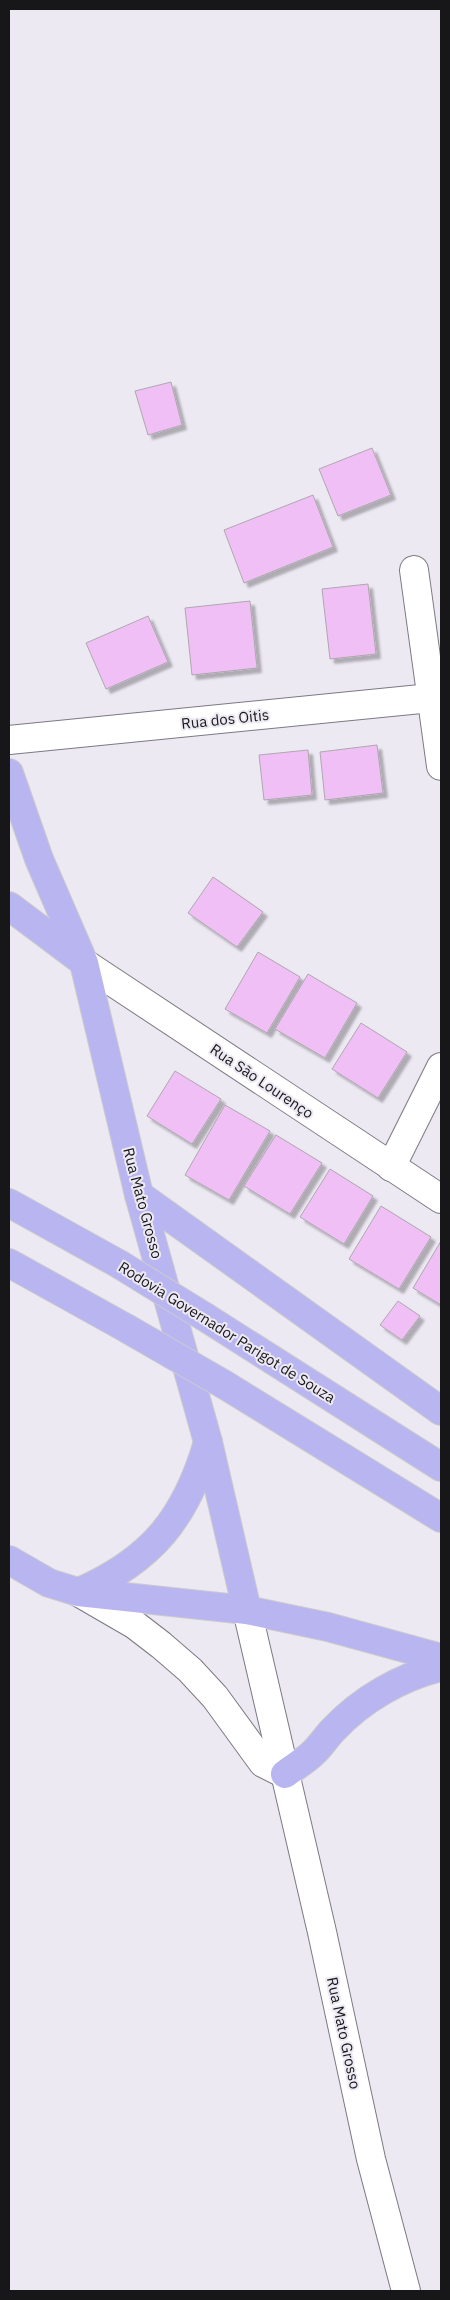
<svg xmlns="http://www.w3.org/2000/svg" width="450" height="2300" viewBox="0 0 450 2300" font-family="'IBM Plex Sans',sans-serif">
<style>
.building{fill:#f0bff5;stroke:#aea7af;filter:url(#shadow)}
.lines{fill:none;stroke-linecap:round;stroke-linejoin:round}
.street-casing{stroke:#7d7982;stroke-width:30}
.secondary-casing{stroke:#7d7982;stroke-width:30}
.primary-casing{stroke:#ccc;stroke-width:30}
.street{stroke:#fff;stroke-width:28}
.secondary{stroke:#fff;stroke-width:28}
.primary{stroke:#b9b5f1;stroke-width:28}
.primary-bridge-casing{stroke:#ccc;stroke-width:30;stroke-linecap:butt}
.primary-bridge{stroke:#b9b5f1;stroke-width:28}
.labels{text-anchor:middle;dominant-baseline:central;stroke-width:4;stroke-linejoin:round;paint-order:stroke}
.street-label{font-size:15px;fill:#171619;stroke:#ede9f3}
</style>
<defs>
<filter id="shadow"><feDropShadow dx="4.5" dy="4.5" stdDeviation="1" flood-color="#0004"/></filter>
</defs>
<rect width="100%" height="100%" fill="#ede9f3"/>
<!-- building -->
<g class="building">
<path d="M171 382 182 425 148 435 135 391Z"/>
<path d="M372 448 391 495 338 516 319 469Z"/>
<path d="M313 495 333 547 244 583 224 530Z"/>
<path d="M368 584 376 654 330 659 322 589Z"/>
<path d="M250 601 257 668 192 675 185 608Z"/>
<path d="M148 616 168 662 106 689 86 643Z"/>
<path d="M377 745 383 793 325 800 320 752Z"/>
<path d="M308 750 312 795 264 800 259 755Z"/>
<path d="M213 877 263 912 237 947 188 913Z"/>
<path d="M258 952 300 977 267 1033 225 1009Z"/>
<path d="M308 974 357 1003 325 1058 275 1029Z"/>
<path d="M361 1023 407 1052 378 1098 332 1069Z"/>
<path d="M175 1071 221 1099 192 1144 147 1116Z"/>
<path d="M225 1105 270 1131 229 1200 185 1175Z"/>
<path d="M276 1135 322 1163 290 1214 244 1186Z"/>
<path d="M330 1169 373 1196 344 1244 300 1217Z"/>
<path d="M381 1206 431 1237 399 1289 349 1259Z"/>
<path d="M441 1241V1305L413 1288Z"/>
<path d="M398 1301 420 1316 402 1340 380 1325Z"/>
</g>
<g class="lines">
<defs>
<g id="street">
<path d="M414 570 441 766"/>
<path d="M9 740 441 697"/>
<path d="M84 963 441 1199"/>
<path d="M391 1167 441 1067"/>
</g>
<g id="secondary">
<path d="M78 1592 135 1625 161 1645 190 1670 215 1697 263 1763 285 1774"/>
<path d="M247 1610 322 1932 371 2159 406 2291"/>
</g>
<g id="primary">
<path d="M9 773 39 859 84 963 139 1195 208 1442 247 1610"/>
<path d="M9 906 81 960"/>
<path d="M139 1195 441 1411"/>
<path d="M9 1203 119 1264"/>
<path d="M9 1263 126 1328"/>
<path d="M205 1317 441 1467"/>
<path d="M225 1385 441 1518"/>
<path d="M9 1560 49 1583 78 1592 247 1610 328 1627 441 1658"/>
<path d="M79 1592C152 1560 186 1518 208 1442"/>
<path d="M285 1774C294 1767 305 1761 313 1753 321 1746 326 1737 333 1730 362 1699 401 1677 441 1667"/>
</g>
</defs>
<!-- street casing -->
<use href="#street" class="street-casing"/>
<!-- secondary casing -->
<use href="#secondary" class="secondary-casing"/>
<!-- primary casing -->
<use href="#primary" class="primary-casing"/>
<!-- street -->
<use href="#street" class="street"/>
<!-- secondary -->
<use href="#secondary" class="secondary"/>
<!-- primary -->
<use href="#primary" class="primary"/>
<defs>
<g id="primary-bridge">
<path d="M119 1264 205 1317"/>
<path d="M126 1328 225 1385"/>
</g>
</defs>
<!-- primary-bridge casing -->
<use href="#primary-bridge" class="primary-bridge-casing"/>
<!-- primary-bridge -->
<use href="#primary-bridge" class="primary-bridge"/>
</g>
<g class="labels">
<!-- street labels -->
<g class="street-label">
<text transform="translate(225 719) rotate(-6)">Rua dos Oitis</text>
<text transform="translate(262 1081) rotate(34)">Rua São Lourenço</text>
<text transform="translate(143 1203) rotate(75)">Rua Mato Grosso</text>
<text transform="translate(227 1332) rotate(32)">Rodovia Governador Parigot de Souza</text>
<text transform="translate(344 2033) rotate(78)">Rua Mato Grosso</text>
</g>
</g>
<!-- border -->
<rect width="450" height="2300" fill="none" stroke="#171619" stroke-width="20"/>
</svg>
